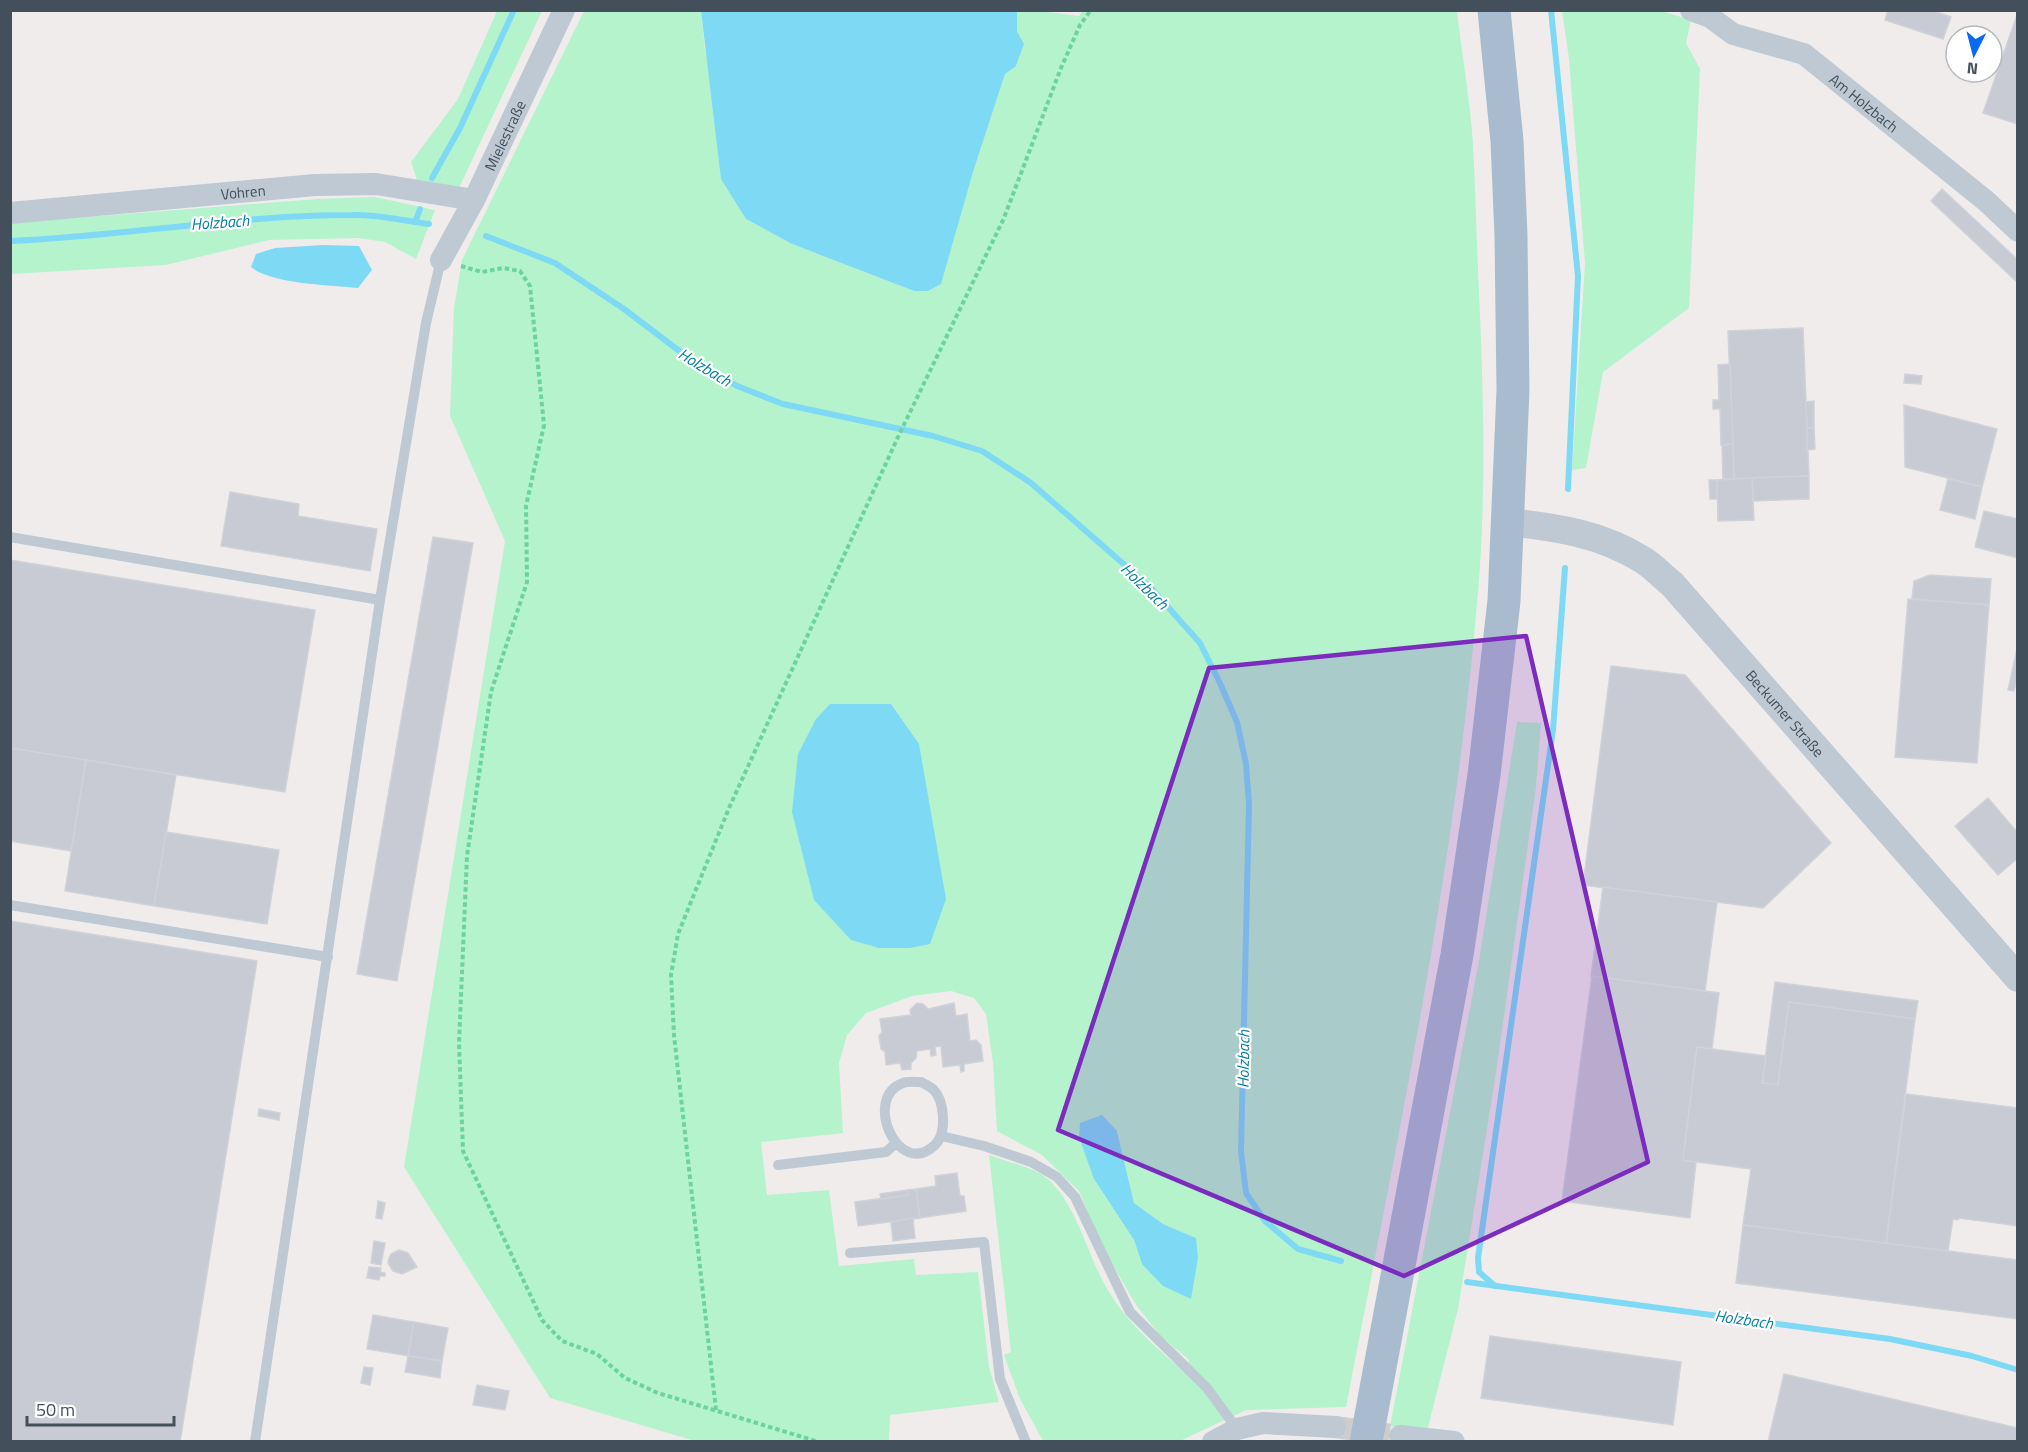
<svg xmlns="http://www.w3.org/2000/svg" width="2028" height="1452" viewBox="0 0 2028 1452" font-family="'Titillium Web',sans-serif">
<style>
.green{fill:#b5f3cd;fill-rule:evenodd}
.water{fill:#7edaf4}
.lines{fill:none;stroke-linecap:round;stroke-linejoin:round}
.stream{stroke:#7edaf4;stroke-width:6}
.building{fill:#c8cbd3;stroke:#d0d2d9;stroke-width:1.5}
.minor-tunnel{stroke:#cdcdcf;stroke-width:22;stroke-dasharray:22 11;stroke-linecap:butt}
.path{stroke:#6ad3a0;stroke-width:4;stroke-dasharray:4.5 3;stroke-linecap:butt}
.service{stroke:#bec9d4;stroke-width:10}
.minor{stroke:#bec9d4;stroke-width:22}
.tertiary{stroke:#bec9d4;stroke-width:28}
.primary{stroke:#a9bccf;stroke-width:33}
.marked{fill:#7b2cbf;fill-opacity:0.2;stroke:#7b2cbf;stroke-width:4.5;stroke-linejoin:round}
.labels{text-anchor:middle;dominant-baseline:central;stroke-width:4.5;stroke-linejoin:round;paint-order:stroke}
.street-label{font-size:15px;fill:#43505c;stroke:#fff}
.water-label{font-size:16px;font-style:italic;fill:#027fa2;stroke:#fff}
</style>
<rect width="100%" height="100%" fill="#f0ecec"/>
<!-- green -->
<g class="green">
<path d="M1083 10 1457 11C1462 55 1470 100 1473 144 1476 201 1477 257 1480 314 1484 410 1486 508 1477 604 1454 874 1397 1141 1346 1407L1246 1410 1180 1441H1043L1020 1399 1004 1355 1011 1352 989 1155C1009 1163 1037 1167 1052 1183 1079 1211 1088 1258 1109 1292 1129 1325 1159 1350 1188 1375L1189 1360 1161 1336 1136 1305 1102 1246 1079 1191 1042 1155 997 1131 993 1063 986 1014 974 998 951 991 912 996 866 1013 847 1035 839 1063 843 1133 761 1142 767 1195 829 1190 839 1266 914 1259 916 1275 978 1272 989 1367 999 1402 890 1415 889 1441H695L550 1398 404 1167 505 541 450 416 454 308 462 260 584 11H701L705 50 746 219 792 244 914 291H928L973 172 1005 73 1016 66 1024 44 1017 31V11H1041L1079 16ZM1117 1131 1134 1203 1163 1224 1196 1238 1142 1264 1134 1240 1094 1179Z"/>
<path d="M497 11H542L458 190 418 183 411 162 458 99Z"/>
<path d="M1562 11H1661L1691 20 1686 43 1700 69 1689 308 1603 372 1586 468 1572 470 1585 263 1569 59Z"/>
<path d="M375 197 435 210 416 259 385 242 359 238 269 240 166 265 11 274V223L317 199Z"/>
<path d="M1517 722 1541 723 1536 787 1496 1073 1458 1309 1427 1431 1390 1426 1479 961Z"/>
</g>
<!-- water -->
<g class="water">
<path d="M701 11H1017V31L1024 44 1016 66 1005 74 973 172 941 284 928 291H914L792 244 746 219 721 179Z"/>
<path d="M323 245 359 246 372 270 358 288C330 285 272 284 251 267L256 254 275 248Z"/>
<path d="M830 704H891L919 744 946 899 930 944 910 948H879L851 940 814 900 792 812 798 754 816 719Z"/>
<path d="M1102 1115 1117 1131 1134 1203 1163 1224 1196 1238 1198 1258 1191 1299 1163 1286 1142 1264 1134 1240 1094 1179 1079 1137 1080 1123Z"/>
</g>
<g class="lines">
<!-- stream -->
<g class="stream">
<path d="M1551 10 1578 276 1568 489"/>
<path d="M432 178 460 128 514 10"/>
<path d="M415 222 420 209"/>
<path d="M486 236 555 263 624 309 690 359 737 386 783 404 933 436 982 451 1031 483 1151 588 1200 643 1219 681 1237 722 1246 764 1249 804 1241 1151 1246 1193 1265 1221 1298 1249 1341 1261"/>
<path d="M10 241C125 236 238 215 352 215 377 214 404 221 429 224"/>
<path d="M1467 1282 1890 1339 1972 1356 2018 1370"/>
<path d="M1495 1286 1479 1272 1478 1258 1553 730 1565 568"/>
</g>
</g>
<!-- building -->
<g class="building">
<path d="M1888 10H1931L1951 17 1943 39 1885 20Z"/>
<path d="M2018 12V124L1983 113Z"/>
<path d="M1942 189 2018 260V283L1931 201Z"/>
<path d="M1803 328 1809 476 1734 479 1728 331Z"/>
<path d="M1730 364 1733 444 1721 445 1720 409H1713V400H1719L1718 365Z"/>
<path d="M1905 374 1922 376 1921 384 1904 383Z"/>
<path d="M1814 401V428H1807L1806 402Z"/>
<path d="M1904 405 1997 429 1982 487 1905 467Z"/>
<path d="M1807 428H1814L1815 449 1807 450Z"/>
<path d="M1733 444 1734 479H1723L1722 445Z"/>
<path d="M1809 476V499L1753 501 1752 478Z"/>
<path d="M1752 478 1754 520 1718 521 1717 480Z"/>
<path d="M1948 479 1982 487 1975 519 1940 510Z"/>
<path d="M1709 480H1717V499H1710Z"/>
<path d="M230 492 299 504 298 516 377 529 370 571 221 546Z"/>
<path d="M1984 511 2018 519V558L1975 547Z"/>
<path d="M433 537 473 543 397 981 357 974Z"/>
<path d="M10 560 315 610 285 792 10 748Z"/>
<path d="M1930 575 1991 579 1989 605 1912 599 1914 581Z"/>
<path d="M1908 599 1989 605 1977 763 1895 757Z"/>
<path d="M2018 644V676L2014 691 2008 690Z"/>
<path d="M1611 666 1685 675 1831 843 1763 908 1583 885Z"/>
<path d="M10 748 86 760 71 851 10 841Z"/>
<path d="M86 760 176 775 154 906 65 891Z"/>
<path d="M1988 798 2018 833V858L1998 875 1955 826Z"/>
<path d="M166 832 279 850 267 924 154 906Z"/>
<path d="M1603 887 1717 902 1705 991 1591 976Z"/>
<path d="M10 921 257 961 180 1442H10Z"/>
<path d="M1592 976 1719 993 1712 1049 1697 1047 1683 1160 1696 1162 1690 1218 1562 1201Z"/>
<path d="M1775 982 1918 1001 1915 1019 1789 1002 1778 1085 1762 1083Z"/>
<path d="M1789 1002 1915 1019 1886 1244 1743 1225 1751 1169 1683 1160 1697 1047 1766 1056 1762 1083 1778 1085Z"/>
<path d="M917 1003 923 1004 928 1009 954 1003 956 1016 967 1014 970 1041 976 1040 981 1045 983 1061 964 1064V1071L961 1072 960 1065 943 1067 941 1046 935 1047 936 1055 931 1056 930 1049 917 1051 916 1058 911 1063V1069L902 1070 900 1063 886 1065 885 1052 881 1049 879 1036 882 1032 880 1019 911 1015 910 1010Z"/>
<path d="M1906 1094 2018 1108V1226L1959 1218 1958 1220 1953 1219 1948 1251 1962 1254 1886 1244Z"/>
<path d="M259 1109 280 1113 279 1120 258 1116Z"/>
<path d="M957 1173 960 1196H964L966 1211 920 1218 916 1189 936 1186 935 1176Z"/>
<path d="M916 1189 920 1218 858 1226 855 1202 908 1195 907 1190Z"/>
<path d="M907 1190 908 1195 881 1199 880 1194Z"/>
<path d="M378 1201 385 1203 382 1219 376 1218Z"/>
<path d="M913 1218 915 1238 893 1241 891 1222Z"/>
<path d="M1743 1225 2018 1260V1319L1736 1283Z"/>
<path d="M374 1241 385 1243 381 1265 371 1263Z"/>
<path d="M399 1250 408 1253 417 1267 402 1274 393 1271 388 1263 389 1258 391 1254Z"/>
<path d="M369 1267 381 1268 380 1272 385 1273V1276H380L379 1280 367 1278Z"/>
<path d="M373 1315 414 1322 408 1356 367 1349Z"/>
<path d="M414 1322 448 1328 442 1361 408 1356Z"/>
<path d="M1490 1336 1681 1362 1673 1425 1481 1398Z"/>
<path d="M408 1356 442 1361 440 1378 405 1372Z"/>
<path d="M364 1367 373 1368 370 1385 361 1383Z"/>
<path d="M1784 1374 2018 1428V1442H1768Z"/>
<path d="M477 1385 509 1391 505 1410 473 1405Z"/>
</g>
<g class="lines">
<!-- minor-tunnel -->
<path class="minor-tunnel" d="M1335 1427 1400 1436"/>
<!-- path -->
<g class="path">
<path d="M461 266 482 272 503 268 520 271 530 286 544 425 526 506 527 582 491 692 467 856 459 1043 463 1151 542 1320 562 1341 597 1354 625 1378 658 1393 819 1442"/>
<path d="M716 1410 674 1035 671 975 678 934 729 808 898 437 1004 218 1061 68 1080 25 1091 10"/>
</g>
<!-- service -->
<g class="service">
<path d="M10 537 380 600"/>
<path d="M10 905 328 957"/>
<path d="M921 1082C925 1084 930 1087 933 1089 945 1101 947 1133 935 1145 898 1180 862 1097 903 1083 908 1081 916 1082 921 1082Z"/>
<path d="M941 1136 984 1146 1031 1162 1057 1177 1075 1197 1130 1312 1207 1388 1237 1429"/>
<path d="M778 1165 886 1152 896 1143"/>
<path d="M850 1253 984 1242 1000 1379 1026 1442"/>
<path d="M255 1442 380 600 426 323 441 260"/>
</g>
<!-- minor -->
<g class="minor">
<path id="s1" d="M1691 10 1710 17 1733 34 1804 54 1986 201 2018 231"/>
<path id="s2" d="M10 213 315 185 376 184 474 200"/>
<path id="s3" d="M441 260 474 200 564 10"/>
<path d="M1400 1436 1454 1442"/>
<path d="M1213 1442 1237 1429 1263 1423 1335 1427"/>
</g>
<!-- tertiary -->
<path class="tertiary" id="s4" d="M1508 522C1556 527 1602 534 1643 560 1653 566 1662 576 1672 584L2018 978"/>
<!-- primary -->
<path class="primary" d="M1366 1442 1457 955 1484 775 1504 601 1513 390 1511 236 1507 141 1494 10"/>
</g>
<!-- marked area -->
<path class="marked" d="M1526 636 1648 1162 1404 1276 1058 1130 1209 668Z"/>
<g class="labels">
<!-- street labels -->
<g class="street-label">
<text stroke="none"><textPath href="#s1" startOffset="200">Am Holzbach</textPath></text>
<text stroke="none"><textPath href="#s3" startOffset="140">Mielestraße</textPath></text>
<text stroke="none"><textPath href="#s2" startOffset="234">Vohren</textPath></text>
<text stroke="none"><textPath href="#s4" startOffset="351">Beckumer Straße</textPath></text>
</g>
<!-- water labels -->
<g class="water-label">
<text transform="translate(220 222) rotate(-4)">Holzbach</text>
<text transform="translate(705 367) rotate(31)">Holzbach</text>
<text transform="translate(1145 586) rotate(44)">Holzbach</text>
<text transform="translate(1243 1059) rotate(-89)">Holzbach</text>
<text transform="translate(1744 1319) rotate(8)">Holzbach</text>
</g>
</g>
<!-- border -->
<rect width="2028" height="1452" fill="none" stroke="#43505c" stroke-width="24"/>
<!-- north arrow -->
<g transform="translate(1974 54) rotate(186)"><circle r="28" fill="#ffffff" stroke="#b4b9be" stroke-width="1.5"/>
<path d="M0-4.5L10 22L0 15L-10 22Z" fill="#086aee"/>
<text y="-9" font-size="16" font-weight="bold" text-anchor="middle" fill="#43505c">N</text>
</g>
<!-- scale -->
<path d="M27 1416v9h147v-9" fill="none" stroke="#43505c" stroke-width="3"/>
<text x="36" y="1416" font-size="18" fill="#43505c" stroke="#ffffff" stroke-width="4.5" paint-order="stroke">50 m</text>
</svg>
